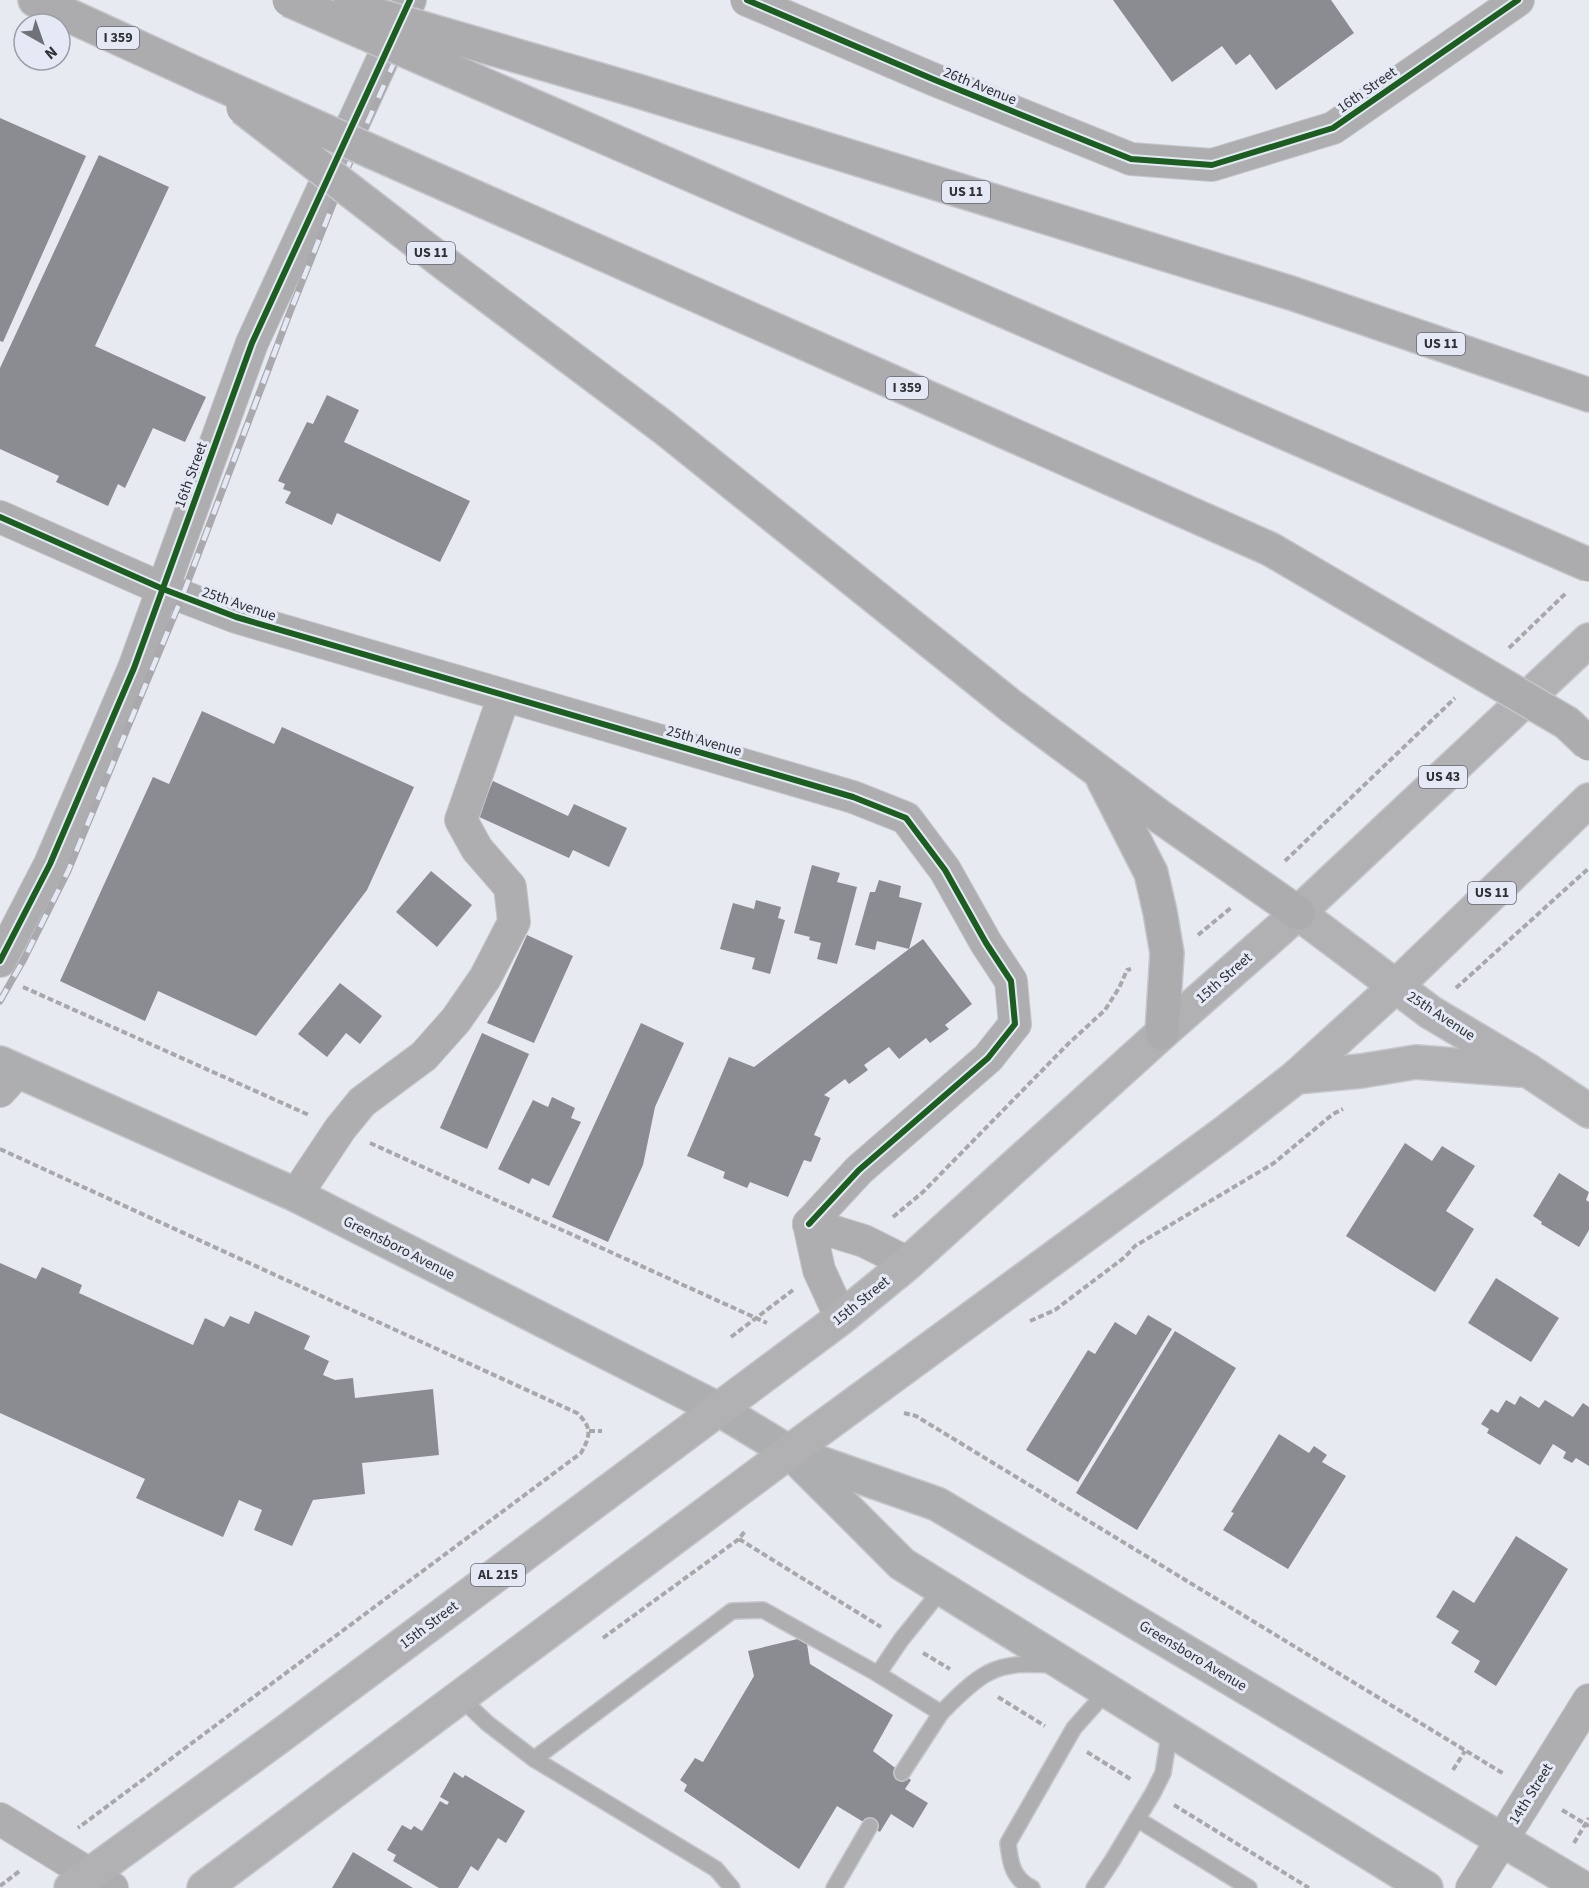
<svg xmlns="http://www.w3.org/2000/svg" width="1589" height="1888" viewBox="0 0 1589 1888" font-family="'Source Sans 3',sans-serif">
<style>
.building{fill:#8b8c91}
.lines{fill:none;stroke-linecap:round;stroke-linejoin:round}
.lane-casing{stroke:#c4c6cb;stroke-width:18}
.street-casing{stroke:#c4c6cb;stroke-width:34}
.secondary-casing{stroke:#c4c6cb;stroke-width:36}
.primary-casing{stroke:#c4c6cb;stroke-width:36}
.highway-casing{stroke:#c4c6cb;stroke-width:36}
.path{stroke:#a7a8a9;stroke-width:4;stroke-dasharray:6 3;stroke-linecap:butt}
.lane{stroke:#aeaeb0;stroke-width:15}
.street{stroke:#aeaeb0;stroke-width:32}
.secondary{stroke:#adaeb0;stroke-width:33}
.primary{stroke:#b1b0b3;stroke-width:33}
.highway{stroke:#acabae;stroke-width:33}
.rail-casing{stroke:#aaaaae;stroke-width:7}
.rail{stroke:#e4e9f5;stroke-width:4.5;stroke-dasharray:14;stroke-linecap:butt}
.highway-bridge-casing{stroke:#c4c6cb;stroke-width:36;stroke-linecap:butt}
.highway-bridge{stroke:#acabae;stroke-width:33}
.cycleway-casing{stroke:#e4e9f5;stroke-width:10}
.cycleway{stroke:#1b5e20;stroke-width:6}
.labels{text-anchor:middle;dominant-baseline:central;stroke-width:6;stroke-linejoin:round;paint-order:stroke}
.shield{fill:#e4e9f5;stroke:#65686f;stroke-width:1.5}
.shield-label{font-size:14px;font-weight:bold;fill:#2f3136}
.street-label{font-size:15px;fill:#2f3136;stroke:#e4e9f5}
</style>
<rect width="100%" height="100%" fill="#e8eaf1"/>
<!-- building -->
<g class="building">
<path d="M1113 0H1331L1354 33 1276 90 1250 54 1236 65 1222 46 1172 82Z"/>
<path d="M0 118 86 156 3 342 0 341Z"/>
<path d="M99 155 169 187 95 346 206 397 185 442 153 428 125 488 118 484 108 506 56 482 59 476 0 449V368Z"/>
<path d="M327 395 359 410 344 442 470 501 440 562 337 513 332 525 285 503 291 492 283 489 285 484 278 481 307 422 313 424Z"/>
<path d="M202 711 274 744 282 727 414 787 367 890 256 1036 158 991 145 1021 60 981 153 777 169 784Z"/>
<path d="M493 781 568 816 574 804 627 828 609 867 573 850 569 858 477 816Z"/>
<path d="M812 865 840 873 837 882 857 887 837 964 817 959 821 943 809 940 810 937 794 933Z"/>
<path d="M431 871 472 905 437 947 396 912Z"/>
<path d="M879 880 901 886 899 897 922 903 909 949 923 939 972 1004 945 1025 949 1029 930 1043 926 1038 899 1059 889 1047 864 1065 868 1070 849 1084 845 1079 824 1095 830 1098 814 1135 821 1138 811 1162 804 1160 788 1197 750 1182 747 1188 723 1178 725 1172 687 1156 729 1057 754 1067 909 949 877 941 875 950 855 945 870 892H875Z"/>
<path d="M756 900 781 907 778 918 785 920 770 974 752 969 755 958 720 949 733 903 754 909Z"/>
<path d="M527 935 573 956 534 1043 487 1023Z"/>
<path d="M340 983 382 1016 360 1044 346 1033 327 1057 298 1034Z"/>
<path d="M641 1023 684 1043 655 1107 643 1165 608 1242 552 1217Z"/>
<path d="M482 1033 529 1054 487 1149 440 1128Z"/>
<path d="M552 1097 575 1108 571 1118 581 1122 549 1186 532 1178 529 1184 498 1169 533 1100 548 1107Z"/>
<path d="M1405 1143 1432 1161 1442 1146 1475 1166 1446 1211 1474 1229 1435 1292 1346 1236Z"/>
<path d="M1559 1173 1589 1192 1586 1200 1589 1202V1230L1579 1247 1541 1224 1542 1222 1533 1216Z"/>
<path d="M0 1263 36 1279 42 1267 82 1285 79 1293 193 1345 205 1318 224 1327 230 1316 249 1324 255 1311 310 1336 304 1349 329 1361 323 1375 335 1380 353 1378 355 1398 433 1389 439 1455 362 1463 365 1494 313 1500 292 1546 254 1530 262 1510 239 1500 223 1537 136 1498 145 1479 0 1413Z"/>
<path d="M1496 1278 1559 1318 1531 1362 1468 1323Z"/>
<path d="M1148 1315 1172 1329 1078 1482 1026 1450 1088 1350 1095 1354 1115 1322 1136 1335Z"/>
<path d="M1175 1331 1236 1368 1137 1530 1076 1493Z"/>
<path d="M1520 1396 1539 1408 1545 1400 1573 1417 1583 1403 1589 1407V1466L1576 1458 1572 1463 1563 1458 1566 1452 1553 1444 1540 1465 1487 1433 1489 1429 1481 1424 1491 1409 1498 1413 1506 1400 1515 1405Z"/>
<path d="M1279 1434 1309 1453 1314 1446 1327 1455 1322 1462 1346 1476 1288 1569 1223 1530 1234 1513 1231 1512Z"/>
<path d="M1516 1536 1568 1569 1496 1686 1474 1672 1480 1661 1451 1643 1459 1631 1436 1617 1453 1590 1474 1603Z"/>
<path d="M806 1637 810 1664 893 1715 873 1751 911 1780 905 1789 928 1803 913 1828 891 1814 880 1832 837 1806 799 1869 684 1791 687 1785 680 1780 695 1758 703 1762 754 1676 748 1651Z"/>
<path d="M454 1772 463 1778 465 1775 525 1811 506 1843 498 1838 478 1871 471 1866 458 1888H439L393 1861 396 1855 387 1850 402 1825 411 1830 414 1826 422 1831 440 1801 447 1805 449 1802 440 1797Z"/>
<path d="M353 1852 413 1888H332Z"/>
</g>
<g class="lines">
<defs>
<g id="lane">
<path d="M878 1674 941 1713 902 1773"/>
<path d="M460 1697 487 1723 534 1759 716 1869 732 1888"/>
<path d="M941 1713C954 1700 972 1681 988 1673 1008 1662 1033 1664 1054 1665"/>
<path d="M534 1759 732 1611 763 1610 878 1674 901 1640 942 1589"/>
<path d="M1137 1819 1249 1888"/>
<path d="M834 1888 870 1826"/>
<path d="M1032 1888C1013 1879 1010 1863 1008 1843L1074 1728 1107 1691"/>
<path d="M1094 1888 1112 1861 1153 1793 1163 1773 1170 1730"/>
</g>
<g id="street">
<path d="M747 0 935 80 1131 159 1212 165 1333 128 1518 0"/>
<path d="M0 517 163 589 236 617 853 797 906 818 945 870 986 943 1011 981 1015 1024 988 1058 859 1170 809 1224"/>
<path d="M0 961 50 864 134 668 252 343 410 0"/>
<path d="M0 1091 17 1072"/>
<path d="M296 1195 340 1129 362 1102 424 1056 456 1020 485 978 514 922 510 887 477 849 461 820 504 696"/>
<path d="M809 1224 864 1241 908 1263"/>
<path d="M809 1224 819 1270 841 1318"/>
<path d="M0 1819 112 1888"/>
<path d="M1472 1888 1589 1700"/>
</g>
<g id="secondary">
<path d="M0 1063 296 1195 720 1410 789 1452 937 1504 1583 1888"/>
<path d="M797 1459 902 1564 1426 1888"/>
</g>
<g id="primary">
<path d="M1298 913 1430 1012 1529 1071 1589 1111"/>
<path d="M1296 1077 1361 1071 1416 1062 1520 1070"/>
<path d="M71 1888 276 1739 841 1318 908 1263 1162 1033 1298 913 1589 640"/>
<path d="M204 1888 789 1452 1227 1131 1296 1077 1396 986 1589 800"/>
</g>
<g id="highway">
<path d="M35 0 201 76"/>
<path d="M638 91 1294 294 1589 395"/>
<path d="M663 427 1011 706 1159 816 1298 913"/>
<path d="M1103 779 1151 873 1160 912 1167 953 1162 1033"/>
</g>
</defs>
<!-- lane casing -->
<use href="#lane" class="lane-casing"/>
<!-- street casing -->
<use href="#street" class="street-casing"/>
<!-- secondary casing -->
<use href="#secondary" class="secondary-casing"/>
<!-- primary casing -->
<use href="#primary" class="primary-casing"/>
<!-- highway casing -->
<use href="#highway" class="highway-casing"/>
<!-- path -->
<g class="path">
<path d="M1509 648 1566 593"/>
<path d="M1285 861 1455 698"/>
<path d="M1198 935 1232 907"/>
<path d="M23 987 309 1115"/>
<path d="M1456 988 1589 868"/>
<path d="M370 1143 767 1323"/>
<path d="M0 1149 577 1413C592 1427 591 1435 581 1453L78 1828"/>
<path d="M893 1217 923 1192 1068 1044 1105 1010 1119 988 1127 970 1131 969"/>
<path d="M1030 1321 1055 1310 1125 1257 1135 1246 1274 1163 1333 1114 1343 1109"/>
<path d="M731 1337 793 1290"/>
<path d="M904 1413 916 1416 1504 1774"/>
<path d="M589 1431H602"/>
<path d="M739 1539 881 1627"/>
<path d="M603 1638 739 1539 745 1531"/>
<path d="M923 1653 950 1669"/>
<path d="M998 1697 1045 1726"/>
<path d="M1087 1752 1132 1780"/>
<path d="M1453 1770 1465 1751"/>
<path d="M1174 1805 1309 1888"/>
<path d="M1562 1810 1589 1826"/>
<path d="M1574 1843 1589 1818"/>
<path d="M0 1886 21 1870"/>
</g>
<!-- lane -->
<use href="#lane" class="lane"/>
<!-- street -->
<use href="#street" class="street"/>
<!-- secondary -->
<use href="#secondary" class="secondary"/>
<!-- primary -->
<use href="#primary" class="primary"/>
<!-- highway -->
<use href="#highway" class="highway"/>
<defs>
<path id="rail" d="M0 1001 24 959 68 871 182 597 290 312 351 159 422 0"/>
</defs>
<!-- rail casing -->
<use href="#rail" class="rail-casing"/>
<!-- rail -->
<use href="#rail" class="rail"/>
<defs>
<g id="highway-bridge">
<path d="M289 0 1589 565"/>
<path d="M349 7 638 91"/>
<path d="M201 76 1270 549 1567 723 1589 744"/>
<path d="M243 108 448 266 663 427"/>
</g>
</defs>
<!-- highway-bridge casing -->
<use href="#highway-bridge" class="highway-bridge-casing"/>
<!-- highway-bridge -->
<use href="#highway-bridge" class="highway-bridge"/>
<defs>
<g id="cycleway">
<path d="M747 0 935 80 1131 159 1212 165 1333 128 1518 0"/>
<path d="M0 517 163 589 236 617 853 797 906 818 945 870 986 943 1011 981 1015 1024 988 1058 859 1170 809 1224"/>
<path d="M0 961 50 864 134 668 252 343 410 0"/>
</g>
</defs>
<!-- cycleway casing -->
<use href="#cycleway" class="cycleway-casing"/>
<!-- cycleway -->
<use href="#cycleway" class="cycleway"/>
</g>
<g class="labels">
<!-- shield labels -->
<g class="shield">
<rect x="97" y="27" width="42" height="22" rx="4.5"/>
<rect x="942" y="181" width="48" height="22" rx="4.5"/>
<rect x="407" y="242" width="48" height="22" rx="4.5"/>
<rect x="1417" y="333" width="48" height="22" rx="4.5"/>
<rect x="886" y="377" width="42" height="22" rx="4.5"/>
<rect x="1419" y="766" width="48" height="22" rx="4.5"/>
<rect x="1468" y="882" width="48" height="22" rx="4.5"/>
<rect x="471" y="1564" width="54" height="22" rx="4.5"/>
</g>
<g class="shield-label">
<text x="118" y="38">I 359</text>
<text x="966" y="192">US 11</text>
<text x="431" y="253">US 11</text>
<text x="1441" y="344">US 11</text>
<text x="907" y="388">I 359</text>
<text x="1443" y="777">US 43</text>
<text x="1492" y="893">US 11</text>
<text x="498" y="1575">AL 215</text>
</g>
<!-- street labels -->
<g class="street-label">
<text transform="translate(980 86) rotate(22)">26th Avenue</text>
<text transform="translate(1367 90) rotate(-35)">16th Street</text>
<text transform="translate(191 475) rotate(-70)">16th Street</text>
<text transform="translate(239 604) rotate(19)">25th Avenue</text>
<text transform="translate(704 741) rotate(16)">25th Avenue</text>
<text transform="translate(1224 978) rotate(-41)">15th Street</text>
<text transform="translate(1441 1016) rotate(33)">25th Avenue</text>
<text transform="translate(399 1248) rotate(27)">Greensboro Avenue</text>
<text transform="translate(861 1301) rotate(-39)">15th Street</text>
<text transform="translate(429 1625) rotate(-37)">15th Street</text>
<text transform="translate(1193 1656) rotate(31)">Greensboro Avenue</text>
<text transform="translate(1531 1794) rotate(-58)">14th Street</text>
</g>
</g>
<!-- north arrow -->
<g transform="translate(42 42) rotate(140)"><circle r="28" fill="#e4e9f5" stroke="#9c9fa9" stroke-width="1.5"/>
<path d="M0-4.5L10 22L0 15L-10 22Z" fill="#707277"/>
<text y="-9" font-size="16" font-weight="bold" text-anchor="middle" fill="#2f3136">N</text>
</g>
</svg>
